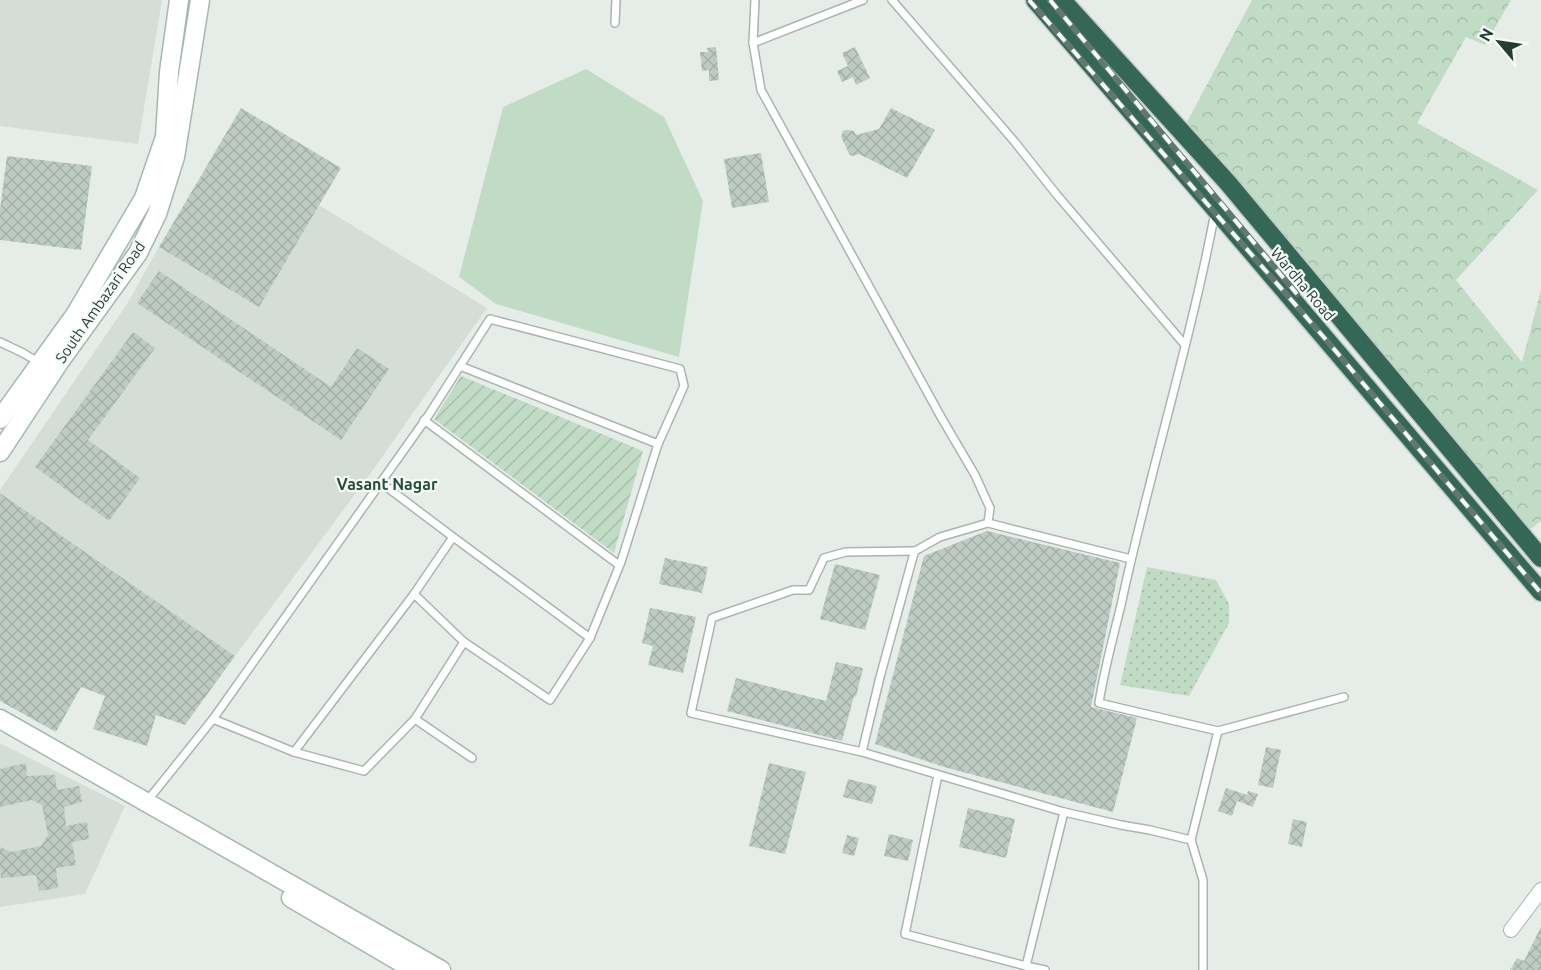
<svg xmlns="http://www.w3.org/2000/svg" width="1541" height="970" viewBox="0 0 1541 970" font-family="Ubuntu,sans-serif">
<style>
.built{fill:#d4ddd8}
.forest{fill:url(#forest-crowns)}
.park{fill:url(#park-dots)}
.garden{fill:url(#garden-furrows)}
.pitch{fill:#c1dcc5}
.building{fill:url(#building-cross-hatch)}
.lines{fill:none;stroke-linecap:round;stroke-linejoin:round}
.lane-casing{stroke:#a9b5af;stroke-width:10}
.street-casing{stroke:#a9b5af;stroke-width:16}
.secondary-casing{stroke:#a5b8af;stroke-width:21}
.highway-casing{stroke:#c2c9c6;stroke-width:21}
.lane{stroke:#fff;stroke-width:7}
.street{stroke:#fff;stroke-width:14}
.secondary{stroke:#fff;stroke-width:18}
.highway{stroke:#356756;stroke-width:18}
.rail-casing{stroke:#61786f;stroke-width:6}
.rail{stroke:#f6faf7;stroke-width:4;stroke-dasharray:11;stroke-linecap:butt}
.labels{text-anchor:middle;dominant-baseline:central;stroke-width:4.5;stroke-linejoin:round;paint-order:stroke}
.street-label{font-size:15px;fill:#263d34;stroke:#f6faf7}
.neighbourhood-label{font-size:16px;font-weight:bold;fill:#244e3e;stroke:#f6faf7}
</style>
<defs>
<pattern id="forest-crowns" width="20" height="18" patternUnits="userSpaceOnUse" patternTransform="scale(1.5)"><rect width="20" height="18" fill="#c1dcc5"/><path d="M2 6a3 3 0 1 1 6 0M12 15a3 3 0 1 1 6 0" fill="none" stroke="#a6beaa"/></pattern>
<pattern id="park-dots" width="8" height="8" patternUnits="userSpaceOnUse" patternTransform="scale(1.5)"><rect width="8" height="8" fill="#c1dcc5"/><path d="M2 2h.1M6 6h.1" fill="none" stroke="#a6beaa" stroke-width="1.8" stroke-linecap="round"/></pattern>
<pattern id="garden-furrows" width="10" height="10" patternUnits="userSpaceOnUse" patternTransform="scale(1.5)"><rect width="10" height="10" fill="#c1dcc5"/><path d="M-1 1l2-2M0 10L10 0M9 11l2-2" fill="none" stroke="#a6beaa"/></pattern>
<pattern id="building-cross-hatch" width="8" height="8" patternUnits="userSpaceOnUse" patternTransform="scale(1.5)"><rect width="8" height="8" fill="#becbc4"/><path d="M0 0l8 8M0 8l8-8" fill="none" stroke="#a3afa9"/></pattern>
</defs>
<rect width="100%" height="100%" fill="#e6ede9"/>
<!-- built -->
<g class="built">
<path d="M0 0H162L138 144 0 126Z"/>
<path d="M319 205 487 308 370 474 235 656 0 493V490L127 304 159 247 259 306Z"/>
<path d="M0 743 125 806 85 894 0 907Z"/>
</g>
<!-- forest -->
<path class="forest" d="M1252 0H1511L1485 45 1466 37 1417 123 1538 190 1456 280 1522 362 1541 290V521L1528 531 1187 122Z"/>
<!-- park -->
<path class="park" d="M1147 567 1216 580 1229 604V623L1189 696 1120 685Z"/>
<!-- garden -->
<path class="garden" d="M461 376 643 451 614 553 434 419Z"/>
<!-- pitch -->
<path class="pitch" d="M586 69 664 117 703 201 679 357 496 304 459 277 503 107Z"/>
<!-- building -->
<g class="building">
<path d="M716 47 719 80 709 81V70L702 71 700 52H708L707 48Z"/>
<path d="M855 47 870 78 856 85 853 77 842 82 837 71 848 66 842 53Z"/>
<path d="M241 108 341 168 259 307 159 247Z"/>
<path d="M891 108 935 130 907 178 859 154 853 156 850 155 841 137 843 131 846 130 854 131 856 135 879 129Z"/>
<path d="M761 153 769 202 732 208 724 159Z"/>
<path d="M7 156 92 166 81 250 0 240V209Z"/>
<path d="M159 271 331 387 357 348 389 369 341 440 137 303Z"/>
<path d="M133 332 155 348 88 440 140 478 109 521 35 467Z"/>
<path d="M0 493 235 656 185 725 156 715 147 746 93 729 105 696 81 687 56 732 0 701Z"/>
<path d="M987 531 1120 563 1091 707 1137 718 1113 812 944 767 875 744 924 556Z"/>
<path d="M665 558 708 567 702 593 659 584Z"/>
<path d="M835 564 880 575 865 630 820 619Z"/>
<path d="M650 608 696 617 683 673 648 665 653 646 642 643Z"/>
<path d="M836 662 863 668 856 697 854 696 842 741 727 711 736 678 826 701Z"/>
<path d="M1266 747 1281 750 1273 788 1258 785Z"/>
<path d="M26 763 27 776 55 775 57 790 79 786 82 802 64 807 66 826 87 822 89 839 72 842 76 865 56 868 58 888 39 891 36 875 1 878 0 866V847L11 852 41 846 48 835 42 805 32 800 0 807V769Z"/>
<path d="M769 763 806 772 785 854 749 846Z"/>
<path d="M848 779 877 786 872 804 843 797Z"/>
<path d="M1226 788 1247 795 1248 791 1258 794 1253 807 1237 801 1232 816 1218 811Z"/>
<path d="M968 808 1015 819 1006 858 959 847Z"/>
<path d="M1293 819 1307 822 1302 847 1288 844Z"/>
<path d="M889 834 913 840 908 861 884 856Z"/>
<path d="M847 835 859 838 854 856 842 853Z"/>
<path d="M1541 927V970H1510L1517 958 1524 961Z"/>
</g>
<g class="lines">
<defs>
<g id="lane">
<path d="M863 0 753 43 761 90 941 417 975 475 990 508 988 523 940 537 915 551 914 553 880 677 862 752 1064 812 1121 825 1150 830 1191 840"/>
<path d="M892 0 1014 141 1057 195 1185 345"/>
<path d="M615 23 616 0"/>
<path d="M753 43 755 0"/>
<path d="M0 342 23 353 40 363"/>
<path d="M460 366 658 444"/>
<path d="M424 420 619 565"/>
<path d="M380 482 453 537"/>
<path d="M988 523 1131 559"/>
<path d="M414 594 453 537 590 638"/>
<path d="M213 719 428 416 490 319 680 369 684 386 658 444 621 562 590 638 550 700 464 642 415 719"/>
<path d="M1218 731 1344 697"/>
<path d="M294 752 414 594 464 642"/>
<path d="M862 752 691 713 712 618 793 590H809L824 558 846 552 915 551"/>
<path d="M938 775 905 934 1026 966"/>
<path d="M148 800 213 719 294 752 364 771 415 719 472 758"/>
<path d="M1045 970 1026 966 1064 812"/>
<path d="M1203 970V880L1191 840 1218 731 1099 703C1104 670 1113 638 1121 605 1149 474 1190 345 1215 212"/>
</g>
<path id="street" d="M1511 930 1541 890"/>
<g id="secondary">
<path d="M0 419 75 315 144 198 165 137 169 72 179 0"/>
<path d="M0 452 60 361 138 253 157 214 175 157 200 0"/>
<path d="M0 719 441 970"/>
<path d="M291 898 414 970"/>
</g>
<g id="highway">
<path d="M1035 0 1216 210 1541 592"/>
<path d="M1062 0 1228 183 1541 558"/>
</g>
</defs>
<!-- lane casing -->
<use href="#lane" class="lane-casing"/>
<!-- street casing -->
<use href="#street" class="street-casing"/>
<!-- secondary casing -->
<use href="#secondary" class="secondary-casing"/>
<!-- highway casing -->
<use href="#highway" class="highway-casing"/>
<!-- lane -->
<use href="#lane" class="lane"/>
<!-- street -->
<use href="#street" class="street"/>
<!-- secondary -->
<use href="#secondary" class="secondary"/>
<!-- highway -->
<use href="#highway" class="highway"/>
<defs>
<g id="rail">
<path d="M1029 0 1328 342 1541 593"/>
<path d="M1050 0 1297 294"/>
</g>
</defs>
<!-- rail casing -->
<use href="#rail" class="rail-casing"/>
<!-- rail -->
<use href="#rail" class="rail"/>
</g>
<g class="labels">
<!-- street labels -->
<g class="street-label">
<text transform="translate(1303 284) rotate(50)">Wardha Road</text>
<text transform="translate(100 302) rotate(-55)">South Ambazari Road</text>
</g>
<!-- neighbourhood labels -->
<g class="neighbourhood-label">
<text x="387" y="484">Vasant Nagar</text>
</g>
</g>
<!-- north arrow -->
<g transform="translate(1499 42) rotate(299)" stroke="#f6faf7" stroke-width="4.5" paint-order="stroke">
<path d="M0-4.5L10 22L0 15L-10 22Z" fill="#263d34"/>
<text y="-9" font-size="16" font-weight="bold" text-anchor="middle" fill="#263d34">N</text>
</g>
</svg>
